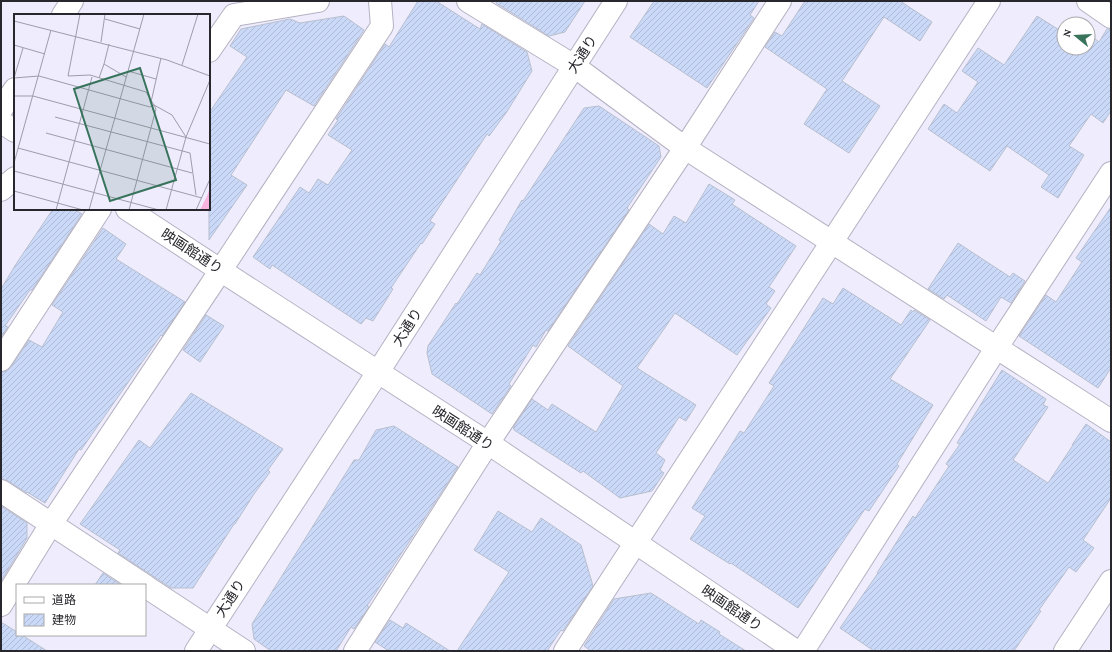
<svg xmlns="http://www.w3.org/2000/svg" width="1112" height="652" viewBox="0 0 1112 652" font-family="'Crimson Pro','Noto Sans JP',serif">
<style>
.building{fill:url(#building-hatch);stroke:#b8bfce}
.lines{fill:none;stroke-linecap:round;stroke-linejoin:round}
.minor-casing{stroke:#b4b2c2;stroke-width:24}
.minor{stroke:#fff;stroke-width:22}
.labels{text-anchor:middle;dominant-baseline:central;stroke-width:3.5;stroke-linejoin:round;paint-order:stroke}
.street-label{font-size:14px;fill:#27272d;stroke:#fff}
.inset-road{fill:none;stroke:#9e9daa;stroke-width:1}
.view{fill:#38735c;fill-opacity:0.15;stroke:#38735c;stroke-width:2}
.inset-edge{fill:none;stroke:#27272d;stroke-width:2}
</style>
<defs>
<pattern id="building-hatch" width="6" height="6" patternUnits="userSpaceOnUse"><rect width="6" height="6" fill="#cbd9f9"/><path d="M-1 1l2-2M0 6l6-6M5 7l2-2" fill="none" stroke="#aebad6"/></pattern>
</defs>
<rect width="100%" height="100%" fill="#eeecfd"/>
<!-- building -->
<g class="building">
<path d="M418 1H436L480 29 482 24 527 52 532 71 506 113 489 136 487 134 430 221 435 224 422 244 421 243 391 288 393 289 373 321 366 318 361 324 272 265 270 269 253 257 300 187 309 193 318 179 328 185 352 150 328 135 338 120 336 119 385 44 389 47Z"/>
<path d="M497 1H585L565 32 549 36 496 3Z"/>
<path d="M654 1H759L750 15 754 18 707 88 630 37Z"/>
<path d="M805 1H900L932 22 920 41 884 17 842 81 880 106 849 153 804 124 827 89 765 47 775 32 782 36Z"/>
<path d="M344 16 364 30 314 106 286 90 231 175 247 185 209 240V113L247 57 230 46 241 29 290 19 300 23Z"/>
<path d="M1037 16 1064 33V48L1087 49 1094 38 1099 42 1107 29H1111V111L1103 123 1091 114 1069 146 1084 155 1058 198 1041 187 1049 175 1007 146 990 171 928 129 944 104 957 113 978 82 962 71 978 48 1004 65Z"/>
<path d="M599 106 659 146 661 157 627 208 629 210 548 331 546 330 536 347 533 345 509 384 511 386 492 414 432 374 427 353 428 346 456 303 457 304 477 273 480 275 501 241 499 240 522 200 523 201 584 108Z"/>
<path d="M709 184 735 200 732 204 796 246 769 287 775 291 766 304 771 308 737 355 675 313 637 368 696 405 686 421 679 417 656 453 665 460 660 470 664 473 652 491 620 498 583 471 581 473 514 430V428H513L532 399 548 410 552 404 596 432 623 386 568 346 649 224 663 234 674 216 686 223Z"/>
<path d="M1111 207V368L1098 388 1019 336 1046 295 1056 302 1082 262 1076 258Z"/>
<path d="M53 209H74L82 214 32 290H30L5 326 8 327 1 337V289L16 264Z"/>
<path d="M103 228 126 244 116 259 185 302 162 336 161 335 81 450 79 449 45 503 27 492V493L8 481 1 479V372L7 371 11 367 29 340 42 347 63 312 52 305Z"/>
<path d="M958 243 1010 277 1013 273 1025 281 1011 303 1001 297 986 321 947 295 944 299 928 289Z"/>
<path d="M843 288 901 325 911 310 913 312 914 310 930 320 890 379 933 405 897 464 899 466 869 511 865 509 798 608 731 563 730 564 690 539 705 516 692 508 740 431 744 433 774 386 769 383 823 298 833 304Z"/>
<path d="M206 315 224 326 200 362 183 350Z"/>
<path d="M1002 370 1046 399 1043 405 1048 407 1013 460 1048 483 1073 445H1072L1086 424 1111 442V498L1083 540 1094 548 1076 572 1069 567 1039 610 1041 611 1014 651H874L840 628 878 573H877L913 516 915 518 949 466 946 464 960 444 957 443Z"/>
<path d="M191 393 283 449 268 470 270 472 254 494 235 524H234L193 588H171L118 553 120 550 80 524 139 440 150 448Z"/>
<path d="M394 426 458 467 367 606 369 607 354 629 351 627 336 651H271L254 639 252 624 354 460H359L376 430Z"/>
<path d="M1 506 27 523V538L1 581Z"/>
<path d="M498 511 532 532 541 518 581 545 593 586 563 631 561 630 547 651H457L509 572 474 550Z"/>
<path d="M103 573 121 585H95Z"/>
<path d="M651 593 699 624 701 620 720 632 719 634 746 651H591L584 646 614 599Z"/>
<path d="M390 620 403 628 406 623 450 651H389L375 642Z"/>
<path d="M1 622 17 632V635H22L47 651H1Z"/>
</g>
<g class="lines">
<defs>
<g id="minor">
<path d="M468 1 574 66 685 148 1111 421"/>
<path d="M1088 1 1111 17"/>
<path d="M63 15 72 1"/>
<path d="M209 51 234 15 318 1"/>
<path d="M1 110 15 89"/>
<path d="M1 122 15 131"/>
<path d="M1 190 15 178"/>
<path d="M127 209 220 270 488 443 796 651"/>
<path d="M1 360 100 209"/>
<path d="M1 491 144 585"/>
<path d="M145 586 244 651"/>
<path d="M1 605 51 524 209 288 382 26 380 1"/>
<path d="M196 651 378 372 616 1"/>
<path d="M355 651 488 443 685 148 780 1"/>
<path d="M565 651 989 1"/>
<path d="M803 651 997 347 1111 173"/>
<path d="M1065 651 1111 581"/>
</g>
</defs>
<!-- minor casing -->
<use href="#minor" class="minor-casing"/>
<!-- minor -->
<use href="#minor" class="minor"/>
</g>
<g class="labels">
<!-- street labels -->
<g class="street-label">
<text transform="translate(582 54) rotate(-57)">大通り</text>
<text transform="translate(192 251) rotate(33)">映画館通り</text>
<text transform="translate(407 327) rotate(-57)">大通り</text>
<text transform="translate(463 428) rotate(33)">映画館通り</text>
<text transform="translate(230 598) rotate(-57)">大通り</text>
<text transform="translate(732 608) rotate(34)">映画館通り</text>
</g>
</g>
<!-- overview -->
<g transform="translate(14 14)">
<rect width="196" height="196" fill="#eeecfd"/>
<path d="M196 174V196H186L193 182Z" fill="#f8b3df"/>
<path class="inset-road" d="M66 0 54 62 76 61 132 78 140 91 158 101 172 123M91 5 126 15M0 7 153 46 196 62M87 28 91 0M95 30 90 50 112 63M0 31 31 40M168 51 184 0M114 57 142 65M0 64 25 62 136 93 140 91 142 95 115 196M0 64 9 34M85 64 90 50M0 82H19L196 130M137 88 147 44M41 103 176 139 182 181M32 119 178 159M4 134 188 184M0 149 37 16M0 157 145 196M0 177 69 196M42 196 78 63M75 196 130 0M152 196 172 123 196 66M182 196 196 165"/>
<path class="view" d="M126 54 162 166 96 187 60 75Z"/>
<rect width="196" height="196" class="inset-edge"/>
</g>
<!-- border -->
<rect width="1112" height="652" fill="none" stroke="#27272d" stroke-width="4"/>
<!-- legend -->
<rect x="16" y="584" width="130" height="52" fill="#ffffff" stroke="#a9a9ab"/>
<rect x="24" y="597" width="20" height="6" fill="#ffffff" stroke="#a9a9ab"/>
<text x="52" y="604" font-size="12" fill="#27272d">道路</text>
<rect x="24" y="614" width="20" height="12" fill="url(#building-hatch)" stroke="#a9a9ab"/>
<text x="52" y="624" font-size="12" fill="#27272d">建物</text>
<!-- north arrow -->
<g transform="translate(1076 36) rotate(288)"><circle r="19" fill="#ffffff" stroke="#a9a9ab"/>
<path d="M0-3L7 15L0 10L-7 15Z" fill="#38735c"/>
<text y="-6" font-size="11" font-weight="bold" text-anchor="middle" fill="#27272d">N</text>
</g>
</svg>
